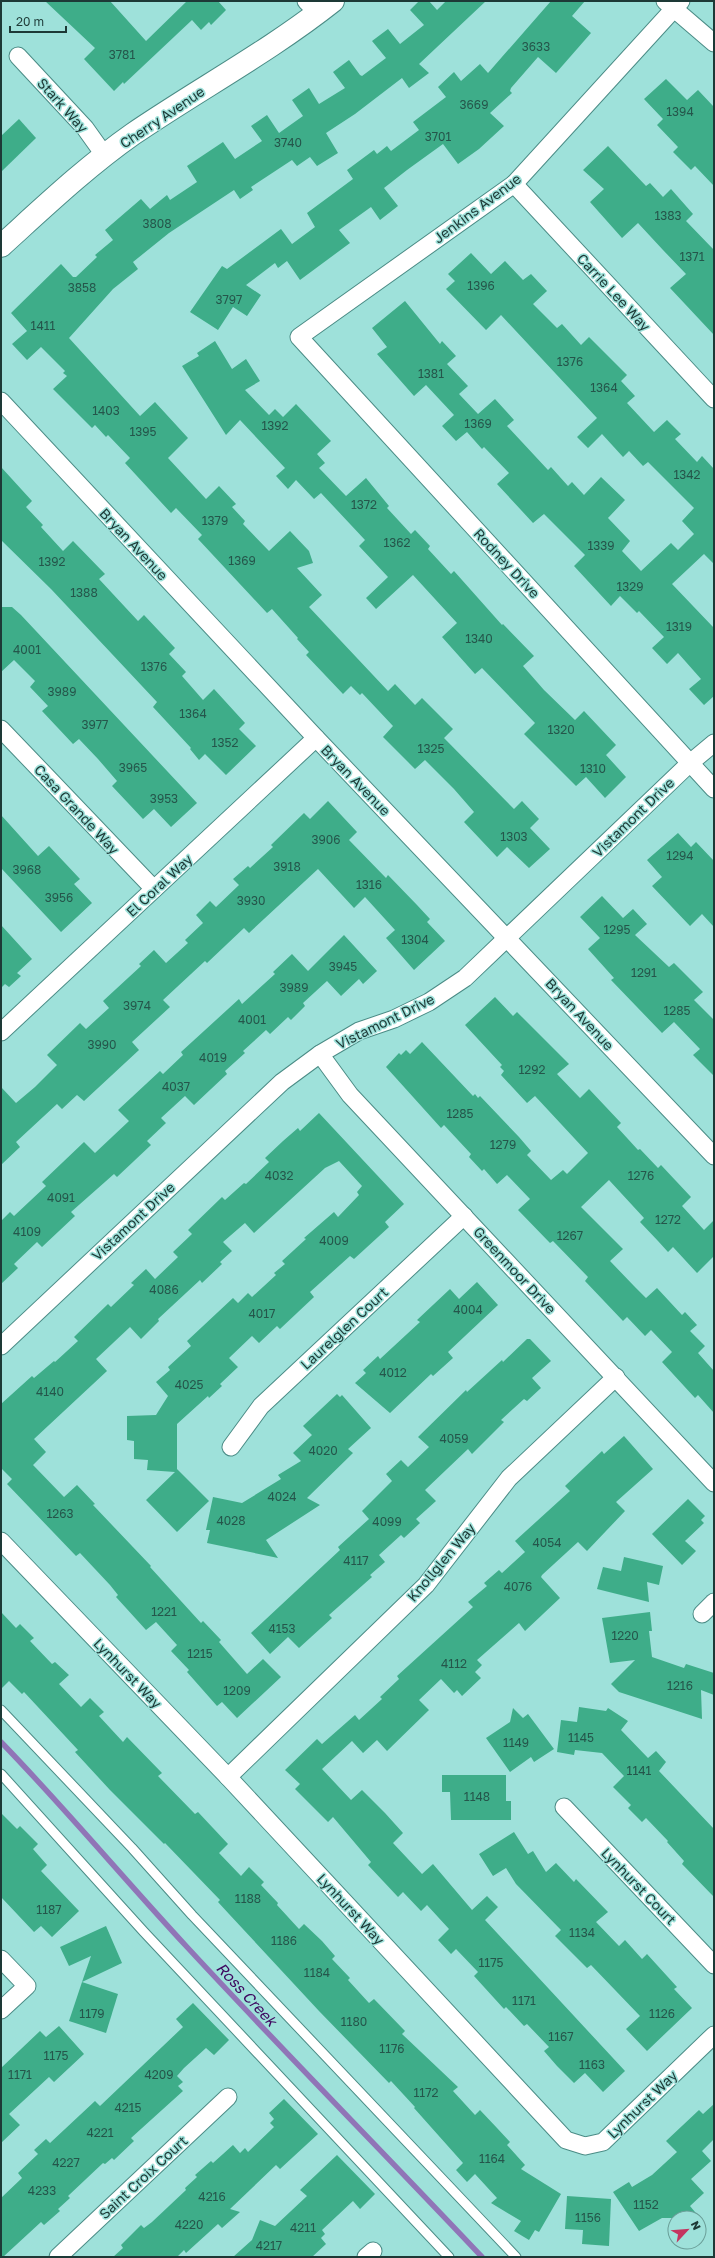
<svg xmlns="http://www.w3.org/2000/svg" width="715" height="2258" viewBox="0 0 715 2258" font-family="'Golos Text',sans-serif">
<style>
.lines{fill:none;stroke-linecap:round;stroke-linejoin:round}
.stream{stroke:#9075b7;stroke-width:5.5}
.building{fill:#3ead89}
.service-casing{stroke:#4b8c86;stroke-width:11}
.minor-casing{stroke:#4b8c86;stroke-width:19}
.tertiary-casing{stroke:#4b8c86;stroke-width:24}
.service{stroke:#fff;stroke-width:9}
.minor{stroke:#fff;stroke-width:17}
.tertiary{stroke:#fff;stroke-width:22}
.labels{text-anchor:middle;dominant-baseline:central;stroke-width:3;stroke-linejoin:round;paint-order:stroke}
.number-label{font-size:12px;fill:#25564b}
.street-label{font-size:14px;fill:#1d3936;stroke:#9ee1da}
.water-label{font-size:15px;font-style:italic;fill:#3e075f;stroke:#9ee1da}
</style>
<rect width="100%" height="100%" fill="#9ee1da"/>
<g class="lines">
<!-- stream -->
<path class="stream" d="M1 1742C65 1808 124 1879 187 1947 284 2052 384 2153 482 2257"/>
</g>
<!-- building -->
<g class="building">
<path d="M45 1H110L146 41 187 1H218L226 10 211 25 209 22 201 30 192 20 124 84 123 82 114 91 84 59 95 48Z"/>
<path d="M419 1H429L437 10 446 1H486L419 64 429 73 409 88 402 78 355 114 326 133 338 153 317 166 310 157 297 166 292 160 251 187 253 190 240 199 234 190 169 233 133 262 138 269 113 289 69 338 140 416 155 402 188 438 168 458 206 499 219 486 236 504 232 507 245 521 243 524 269 551 290 531 309 551 313 563 297 568 322 595 309 607 388 691 395 684 415 705 422 698 453 729 444 738 514 809 522 801 539 819 530 828 550 849 529 868 507 847 497 857 464 822 474 812 454 789 425 760 415 769 383 737 393 726 362 693 360 695 351 686 343 694 306 655 309 652 297 639 298 638 272 609 267 613 198 539 202 535 176 508 171 513 125 463 130 458 108 435 106 437 95 425 92 428 53 389 67 376 63 373 65 371 41 347 27 360 12 344 27 331 11 313 61 264 73 277H76L97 257 95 255 113 240 105 230 141 199 150 209 167 195 170 200 197 182 187 166 223 142 235 159 262 141 251 126 267 115 279 133 303 116 292 100 309 88 319 104 345 88 333 72 349 60 360 75 362 76 386 58 372 41 388 29 400 44 424 25 410 10Z"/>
<path d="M551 1H585L572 16 591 33 556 73 538 57 511 88 510 91 512 93 490 113 504 126 479 149 458 164 443 144 407 170 384 188 398 206 380 220 371 207 339 230 350 243 300 280 287 261 278 268 275 263 246 285 261 295 247 316 233 307 218 330 190 312 222 266 227 269 281 229 292 244 315 227 307 213 353 179 347 170 374 150 377 154 387 146 391 151 419 130 413 122 446 97 438 87 454 72 461 81 480 64 488 73Z"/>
<path d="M666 79 687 100 698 90 714 107V186L695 166 691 170 673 152 678 147 657 125 663 119 644 99Z"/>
<path d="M19 119 36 138 1 172V136Z"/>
<path d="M608 146 646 186 650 183 663 197 671 189 693 214 686 221 714 250V335L670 288 686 274 663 250 638 223 622 238 590 202 604 189 583 170Z"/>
<path d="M471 253 491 274 505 261 523 280 531 274 547 291 533 304 557 328 562 324 581 345 589 337 627 375 621 381 635 396 627 403 654 432 667 420 681 434 675 439 697 462 702 456 714 469V564L704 554 672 584 714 628V696L704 705 689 689 701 679 678 653 667 664 652 648 664 637 639 611 637 613 620 596 611 606 574 566 585 555 544 514 533 523 497 484 509 473 484 447 482 449 467 432 456 441 442 426 454 415 426 385 414 396 377 354 387 347 372 328 405 301 440 344 442 341 456 356 447 364 468 386 459 394 478 414 495 399 514 420 507 426 548 470 551 467 568 486 572 482 584 495 601 477 625 500 608 518 630 541 622 551 641 571 671 543 678 550 694 534 682 521 694 508 648 462 643 466 629 451 623 457 602 434 588 448 577 437 597 418 501 315 486 330 446 289 455 281 448 274Z"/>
<path d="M215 341 232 369 246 359 260 381 245 390 269 415 275 409 283 417 296 404 331 441 317 454 325 463 319 468 346 496 366 478 389 506 387 508 411 534 415 530 430 546 428 549 451 574 454 571 502 625 503 624 534 656 523 666 544 690 575 720 584 711 616 745 606 755 626 777 605 798 586 777 576 786 524 734 535 723 482 668 475 674 442 637 457 623 413 575 376 609 366 598 388 577 359 546 365 540 321 493 314 499 296 480 288 489 276 476 285 468 240 420 226 435 182 366 199 356 197 353Z"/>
<path d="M1 467 32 501 26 507 43 525 41 527 63 551 73 541 105 574 99 579 138 621 144 615 175 648 169 654 186 672 182 676 203 700 214 689 245 723 239 729 256 746 226 775 205 754 199 760 190 749 191 748 153 707 157 702 51 589 1 540Z"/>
<path d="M1 607H12L21 615 197 803 171 827 154 809 143 819 112 786 117 781 98 759 79 739 73 744 42 711 48 706 30 687 35 681 14 660 1 672Z"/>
<path d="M328 801 357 832 349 840 386 878 388 875 417 905 430 919 427 922 445 941 414 970 386 938 395 930 365 897 354 908 318 869 249 933 244 928 207 963 205 961 163 1000 170 1007 132 1042 139 1050 84 1101 77 1095 62 1109 57 1104 16 1142 20 1147 1 1165V1087L16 1103 35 1087 57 1065 47 1055 80 1023 86 1029 109 1008 103 1001 141 966 139 964 154 950 166 963 188 943 185 940 203 923 196 915 210 901 216 907 239 885 233 879 248 866 250 868 273 847 271 845 304 813 310 819Z"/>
<path d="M1 815 38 856 49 846 80 879 74 884 92 903 61 932 1 868Z"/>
<path d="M678 833 691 847 696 842 714 861V927L702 914 690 926 652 886 662 877 647 860Z"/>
<path d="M602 896 623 918 633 909 647 924 635 935 669 967 674 963 703 992 694 1000 714 1020V1076L693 1055 700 1049 674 1022 662 1033 611 980 614 978 588 949 600 938 580 917Z"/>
<path d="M1 925 32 959 17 973 21 976 9 987 5 984 1 988Z"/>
<path d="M344 935 377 971 363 984 359 979 341 996 327 981 303 1003 305 1006 291 1020 288 1017 270 1034 266 1030 243 1051 245 1053 225 1071 227 1074 194 1105 185 1096 161 1118 166 1123 147 1141 151 1145 117 1177 114 1174 71 1212 75 1216 42 1247 37 1242 14 1264 18 1268 1 1284V1221L10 1212 14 1216 46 1186 42 1182 84 1142 95 1153 129 1121 118 1110 160 1071 163 1074 183 1055 181 1052 239 999 242 1004 275 974 273 972 292 954 308 971Z"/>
<path d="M495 997 513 1016 517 1012 569 1064 557 1074 580 1098 589 1089 621 1123 617 1127 638 1150 640 1149 658 1168 661 1165 691 1197 682 1206 704 1230 714 1220V1256L697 1273 673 1247 668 1252 658 1241 640 1222 644 1218 609 1180 581 1207 623 1249 610 1261 634 1286 646 1298 657 1288 682 1315 685 1312 697 1325 690 1331 705 1346 698 1353 714 1371V1413L698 1395 695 1398 662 1362 672 1352 651 1330 645 1336 627 1317 623 1321 585 1281 588 1277 553 1241 550 1243 518 1210 530 1199 507 1175 497 1184 484 1169 482 1171 469 1157 471 1154 444 1125 441 1128 386 1067 399 1053 401 1055 406 1050 410 1054 422 1042 473 1096 475 1094 478 1098 480 1096 519 1137 531 1151 527 1155 551 1180 563 1170 567 1174 588 1153 535 1096 527 1103 501 1075 504 1071 500 1067 502 1065 465 1025Z"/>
<path d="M319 1113 404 1204 385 1222 389 1227 354 1259 350 1256 310 1292 314 1297 280 1329 277 1326 259 1343 252 1336 229 1358 238 1367 220 1384 222 1386 209 1398 208 1396 177 1424V1469L209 1501 177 1532 146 1500 175 1472 147 1470 148 1460 134 1459V1441L127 1440V1416L156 1415 168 1396 156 1382 170 1370 168 1367 191 1346 187 1341 233 1298 238 1303 248 1293 252 1297 276 1275 274 1273 285 1264 282 1261 306 1239 304 1238 334 1212 338 1217 359 1195 357 1192 362 1186 339 1161 325 1168 254 1233 245 1223 223 1242 232 1251 220 1262 222 1264 202 1283 200 1280 158 1319 159 1321 141 1339 130 1327 96 1359 107 1371 34 1439 46 1452 33 1465 64 1497 77 1485 95 1504 93 1505 151 1566 150 1567 201 1623 203 1621 221 1640 219 1642 247 1674 263 1659 281 1677 237 1718 222 1702 217 1706 187 1672 189 1670 171 1651 177 1645 156 1622 146 1630 116 1597 118 1595 110 1585 80 1553 76 1556 7 1484 12 1479 1 1468V1404L32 1376 34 1378 54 1361 55 1362 78 1341 74 1337 108 1304 111 1307 134 1285 131 1283 146 1269 155 1279 178 1257 173 1252 192 1234 188 1230 222 1197 225 1200 244 1183 246 1184 269 1162 265 1158 283 1141 298 1128 300 1131Z"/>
<path d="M477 1282 498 1305 448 1352 453 1358 433 1376 431 1374 390 1413 355 1383 366 1373 363 1370 378 1356 380 1359 420 1322 417 1320 450 1289 459 1299Z"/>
<path d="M527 1339H530L551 1361 532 1378 541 1388 527 1401 524 1399 501 1420 504 1422 472 1454 468 1449 425 1490 436 1501 416 1519 420 1523 404 1538 401 1535 379 1555 385 1562 370 1575 372 1577 329 1615 332 1618 299 1648 288 1637 270 1654 251 1633 340 1550 338 1547 369 1519 362 1511 392 1481 386 1474 401 1460 408 1467 429 1447 418 1437 466 1390 467 1392 502 1360 503 1362Z"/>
<path d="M337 1394 340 1397 342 1395 371 1428 348 1449 353 1453 307 1498 320 1505 266 1540 278 1558 207 1543 210 1530H206L213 1497 242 1503 281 1479 278 1475 301 1461 293 1453 312 1435 303 1426Z"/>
<path d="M624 1436 653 1469 616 1502 625 1511 587 1551 578 1542 542 1575 541 1577 560 1598 525 1631 519 1623 477 1660 482 1665 475 1672 481 1678 462 1696 457 1690 454 1693 441 1679 419 1700 429 1710 387 1751 377 1740 363 1753 352 1741 322 1769 351 1800 362 1790 385 1813 403 1833 393 1843 422 1874 433 1864 472 1910 487 1896 498 1907 485 1920 625 2071 603 2092 585 2073 574 2083 557 2066 544 2051 549 2047 527 2024 524 2026 506 2007 504 2009 474 1976 478 1972 456 1949 451 1954 438 1940 449 1929 427 1905 421 1911 403 1892 398 1897 368 1865 371 1862 333 1817 328 1822 295 1789 300 1784 285 1770 317 1739 322 1744 355 1715 359 1720 382 1699 380 1697 399 1679 397 1676 473 1607 468 1602 487 1586 484 1583 499 1570 502 1573 525 1552 515 1541 570 1491 565 1486 602 1451 604 1454Z"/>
<path d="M688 1499 705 1516 701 1520 704 1523 685 1541 696 1551 682 1565 652 1534Z"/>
<path d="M624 1557 663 1566 659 1585 647 1582 649 1602 597 1589 603 1567 621 1571Z"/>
<path d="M1 1612 16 1628 20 1624 34 1638 30 1641 52 1664 55 1662 69 1675 59 1684 81 1707 90 1698 104 1712 99 1716 123 1742 127 1737 162 1773 158 1776 195 1814 198 1812 228 1844 219 1853 241 1876 249 1867 264 1882 261 1885 278 1903 277 1905 299 1929 304 1924 322 1941 335 1956 332 1959 350 1978 348 1980 369 2003 374 1999 405 2031 402 2034 458 2087 453 2091 475 2115 480 2110 497 2128 510 2142 507 2145 525 2165 521 2169 561 2194 539 2232 535 2230 529 2240 514 2231 521 2221 491 2203 497 2198 475 2174 467 2182 456 2170 463 2163 414 2108 415 2107 391 2081 389 2083 319 2011 229 1914 218 1902 220 1900 165 1843 164 1844 110 1790 75 1752 78 1750 24 1692 22 1694 9 1681 1 1689Z"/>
<path d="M650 1612 652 1631H649L652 1657 684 1668 686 1664 714 1673V1695L701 1690 702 1719 619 1692 611 1684 635 1660 610 1663 602 1618Z"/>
<path d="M579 1707 606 1711 608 1708 628 1721 621 1730 648 1758 656 1751 666 1762 659 1771 714 1829V1897L682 1864 684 1861 667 1842 668 1841 646 1818 642 1822 628 1808 631 1805 613 1787 624 1776 602 1753 575 1750 574 1755 557 1752 561 1720 577 1722Z"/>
<path d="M513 1708 523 1718 528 1714 554 1749 534 1762 531 1757 510 1772 486 1738 510 1722Z"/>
<path d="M442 1775H506V1801H511V1820H451L450 1792H442Z"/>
<path d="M1 1813 17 1829 20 1826 38 1844 33 1849 47 1865 41 1871 79 1911 52 1937 41 1926 34 1932 1 1897Z"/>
<path d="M514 1832 528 1854 533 1851 546 1872 556 1863 574 1882 576 1879 608 1912 596 1922 619 1946 625 1940 642 1959 647 1954 677 1987 674 1989 692 2008 647 2051 626 2029 640 2016 591 1965 587 1968 555 1936 561 1930 516 1884 506 1868 493 1876 479 1854Z"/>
<path d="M106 1926 122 1963 82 1982 91 1956 69 1966 60 1947Z"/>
<path d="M82 1982 118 1994 106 2033 69 2021Z"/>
<path d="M193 2003 229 2040 214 2055 206 2048 184 2068 177 2076 183 2082 178 2086 183 2091 131 2138 134 2141 114 2160 112 2158 105 2164 103 2163 68 2196 70 2198 58 2209 60 2211 44 2225 41 2222 3 2257H1V2198L22 2178 18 2173 38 2154 34 2150 46 2139 50 2143 95 2101 100 2106 183 2027 176 2019Z"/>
<path d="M59 2026 84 2054 54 2082 49 2077 9 2114 20 2125 1 2143V2068L40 2031 46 2037Z"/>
<path d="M284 2099 318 2134 280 2169 276 2165 230 2209 240 2212 222 2228 218 2224 186 2253 184 2250 177 2257H113L123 2248 121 2245 141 2225 144 2228 152 2222 186 2190 185 2188 197 2177 195 2175 211 2161 213 2163 233 2145 240 2153 245 2148 248 2152 274 2127 270 2123 274 2119 269 2113Z"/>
<path d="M714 2104V2139L702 2151 711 2161 691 2179 704 2193 690 2206 700 2218H662L639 2231 613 2192 629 2182 632 2187 652 2175 677 2152 666 2141 699 2110 703 2114Z"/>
<path d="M337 2155 375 2194 360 2209 353 2201 322 2230 325 2234 321 2238 326 2244 312 2257H233L252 2240 260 2220 275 2226 307 2196 300 2190Z"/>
<path d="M567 2196 611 2199 609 2246 582 2244 583 2230 565 2229Z"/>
</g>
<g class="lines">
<defs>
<g id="service">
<path d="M1 1710 132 1848 192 1915 516 2257"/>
<path d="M1 1774 144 1932 449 2257"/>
</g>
<g id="minor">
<path d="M306 1 318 13"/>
<path d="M665 1 714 43"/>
<path d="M681 1 514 184 299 337 714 789"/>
<path d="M18 56 85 128 105 156"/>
<path d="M514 184 714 399"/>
<path d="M1 401 316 738 714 1156"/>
<path d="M1 729 154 889"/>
<path d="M1 1032 316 738"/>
<path d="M320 1054 350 1095 714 1483"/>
<path d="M1 1346 282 1082 320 1054 359 1031 394 1019 429 1002 465 978 690 763 714 743"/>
<path d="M231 1447 261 1406 464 1216"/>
<path d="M1 1541 228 1777 566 2140 585 2146 603 2142 714 2035"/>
<path d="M702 1614 714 1602"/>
<path d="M228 1777 426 1585 509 1478 616 1377"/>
<path d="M564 1807 714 1965"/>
<path d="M1 1959 27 1986 1 2010"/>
<path d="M58 2257 228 2097"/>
<path d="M366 2257 373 2251"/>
</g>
<path id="tertiary" d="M1 246C43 208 86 167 133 134 199 89 270 51 333 1"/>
</defs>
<!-- service casing -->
<use href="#service" class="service-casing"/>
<!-- minor casing -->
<use href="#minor" class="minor-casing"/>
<!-- tertiary casing -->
<use href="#tertiary" class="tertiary-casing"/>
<!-- service -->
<use href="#service" class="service"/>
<!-- minor -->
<use href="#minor" class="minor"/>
<!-- tertiary -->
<use href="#tertiary" class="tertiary"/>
</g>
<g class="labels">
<!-- number labels -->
<g class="number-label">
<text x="536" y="46">3633</text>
<text x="122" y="54">3781</text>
<text x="474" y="104">3669</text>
<text x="680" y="111">1394</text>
<text x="438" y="136">3701</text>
<text x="288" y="142">3740</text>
<text x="668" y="215">1383</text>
<text x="157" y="223">3808</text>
<text x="692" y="256">1371</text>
<text x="481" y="285">1396</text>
<text x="82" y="287">3858</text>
<text x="229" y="299">3797</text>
<text x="43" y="325">1411</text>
<text x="570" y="361">1376</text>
<text x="431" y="373">1381</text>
<text x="604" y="387">1364</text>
<text x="106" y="410">1403</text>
<text x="478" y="423">1369</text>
<text x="275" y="425">1392</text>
<text x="143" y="431">1395</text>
<text x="687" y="474">1342</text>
<text x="364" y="504">1372</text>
<text x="215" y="520">1379</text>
<text x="397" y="542">1362</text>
<text x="601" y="545">1339</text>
<text x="242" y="560">1369</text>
<text x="52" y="561">1392</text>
<text x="630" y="586">1329</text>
<text x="84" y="592">1388</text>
<text x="679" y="626">1319</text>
<text x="479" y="638">1340</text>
<text x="27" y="649">4001</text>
<text x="154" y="666">1376</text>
<text x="62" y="691">3989</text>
<text x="193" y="713">1364</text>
<text x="95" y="724">3977</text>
<text x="561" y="729">1320</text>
<text x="225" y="742">1352</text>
<text x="431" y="748">1325</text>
<text x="133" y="767">3965</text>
<text x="593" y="768">1310</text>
<text x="164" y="798">3953</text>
<text x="514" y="836">1303</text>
<text x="326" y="839">3906</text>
<text x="680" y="855">1294</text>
<text x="287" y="866">3918</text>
<text x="27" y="869">3968</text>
<text x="369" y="884">1316</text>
<text x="59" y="897">3956</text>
<text x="251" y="900">3930</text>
<text x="617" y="929">1295</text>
<text x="415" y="939">1304</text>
<text x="343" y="966">3945</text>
<text x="644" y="972">1291</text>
<text x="294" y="987">3989</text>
<text x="137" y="1005">3974</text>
<text x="677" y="1010">1285</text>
<text x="252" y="1019">4001</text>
<text x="102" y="1044">3990</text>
<text x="213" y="1057">4019</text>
<text x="532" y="1069">1292</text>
<text x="176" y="1086">4037</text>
<text x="460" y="1113">1285</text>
<text x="503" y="1144">1279</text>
<text x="279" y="1175">4032</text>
<text x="641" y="1175">1276</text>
<text x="61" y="1197">4091</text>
<text x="668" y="1219">1272</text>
<text x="27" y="1231">4109</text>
<text x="570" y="1235">1267</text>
<text x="334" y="1240">4009</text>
<text x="164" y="1289">4086</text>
<text x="468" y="1309">4004</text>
<text x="262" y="1313">4017</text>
<text x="393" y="1372">4012</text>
<text x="189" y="1384">4025</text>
<text x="50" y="1391">4140</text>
<text x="454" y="1438">4059</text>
<text x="323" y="1450">4020</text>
<text x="282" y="1496">4024</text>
<text x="60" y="1513">1263</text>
<text x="231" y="1520">4028</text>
<text x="387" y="1521">4099</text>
<text x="547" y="1542">4054</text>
<text x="356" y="1560">4117</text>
<text x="518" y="1586">4076</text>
<text x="164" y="1611">1221</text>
<text x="282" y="1628">4153</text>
<text x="625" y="1635">1220</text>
<text x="200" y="1653">1215</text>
<text x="454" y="1663">4112</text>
<text x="680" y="1685">1216</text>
<text x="237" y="1690">1209</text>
<text x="581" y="1737">1145</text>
<text x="516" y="1742">1149</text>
<text x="639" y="1770">1141</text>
<text x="477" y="1796">1148</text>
<text x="248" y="1898">1188</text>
<text x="49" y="1909">1187</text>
<text x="582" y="1932">1134</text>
<text x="284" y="1940">1186</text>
<text x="491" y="1962">1175</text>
<text x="317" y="1972">1184</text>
<text x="524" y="2000">1171</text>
<text x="92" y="2013">1179</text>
<text x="662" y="2013">1126</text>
<text x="354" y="2021">1180</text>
<text x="561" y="2036">1167</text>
<text x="392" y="2048">1176</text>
<text x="56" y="2055">1175</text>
<text x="592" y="2064">1163</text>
<text x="20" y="2074">1171</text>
<text x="159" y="2074">4209</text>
<text x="426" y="2092">1172</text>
<text x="128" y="2107">4215</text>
<text x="100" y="2132">4221</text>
<text x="492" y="2158">1164</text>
<text x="66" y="2162">4227</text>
<text x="42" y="2190">4233</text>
<text x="212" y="2196">4216</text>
<text x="646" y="2204">1152</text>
<text x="588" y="2217">1156</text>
<text x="189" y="2224">4220</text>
<text x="303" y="2227">4211</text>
<text x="269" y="2245">4217</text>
</g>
<!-- street labels -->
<g class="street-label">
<text transform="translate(63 105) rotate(48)">Stark Way</text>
<text transform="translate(162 117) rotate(-34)">Cherry Avenue</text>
<text transform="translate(477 208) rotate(-37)">Jenkins Avenue</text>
<text transform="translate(614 292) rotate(47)">Carrie Lee Way</text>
<text transform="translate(134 544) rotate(47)">Bryan Avenue</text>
<text transform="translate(507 563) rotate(47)">Rodney Drive</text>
<text transform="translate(356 780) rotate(46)">Bryan Avenue</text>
<text transform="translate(77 809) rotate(47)">Casa Grande Way</text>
<text transform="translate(633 817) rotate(-44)">Vistamont Drive</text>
<text transform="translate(159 885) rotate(-43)">El Coral Way</text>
<text transform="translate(580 1014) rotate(47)">Bryan Avenue</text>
<text transform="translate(385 1021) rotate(-26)">Vistamont Drive</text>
<text transform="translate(133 1221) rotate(-43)">Vistamont Drive</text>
<text transform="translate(515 1270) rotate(47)">Greenmoor Drive</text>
<text transform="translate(344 1328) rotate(-43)">Laurelglen Court</text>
<text transform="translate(441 1562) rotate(-50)">Knollglen Way</text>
<text transform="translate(128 1673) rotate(46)">Lynhurst Way</text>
<text transform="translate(639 1886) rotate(46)">Lynhurst Court</text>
<text transform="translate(351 1909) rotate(47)">Lynhurst Way</text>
<text transform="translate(642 2104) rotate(-44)">Lynhurst Way</text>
<text transform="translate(143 2177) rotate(-43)">Saint Croix Court</text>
</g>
<!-- water labels -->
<g class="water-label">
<text transform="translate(247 1994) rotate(47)">Ross Creek</text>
</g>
</g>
<!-- border -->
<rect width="715" height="2258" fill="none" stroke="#1d3936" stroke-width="4"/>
<!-- north arrow -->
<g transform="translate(687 2230) rotate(64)"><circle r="19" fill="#9ee1da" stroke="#6a9e98"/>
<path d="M0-3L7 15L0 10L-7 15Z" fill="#c43560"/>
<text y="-6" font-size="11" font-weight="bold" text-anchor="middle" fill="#1d3936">N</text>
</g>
<!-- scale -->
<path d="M10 26v6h56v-6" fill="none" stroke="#1d3936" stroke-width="2"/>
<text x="16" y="26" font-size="12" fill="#1d3936" stroke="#9ee1da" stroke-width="3" paint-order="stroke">20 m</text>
</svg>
